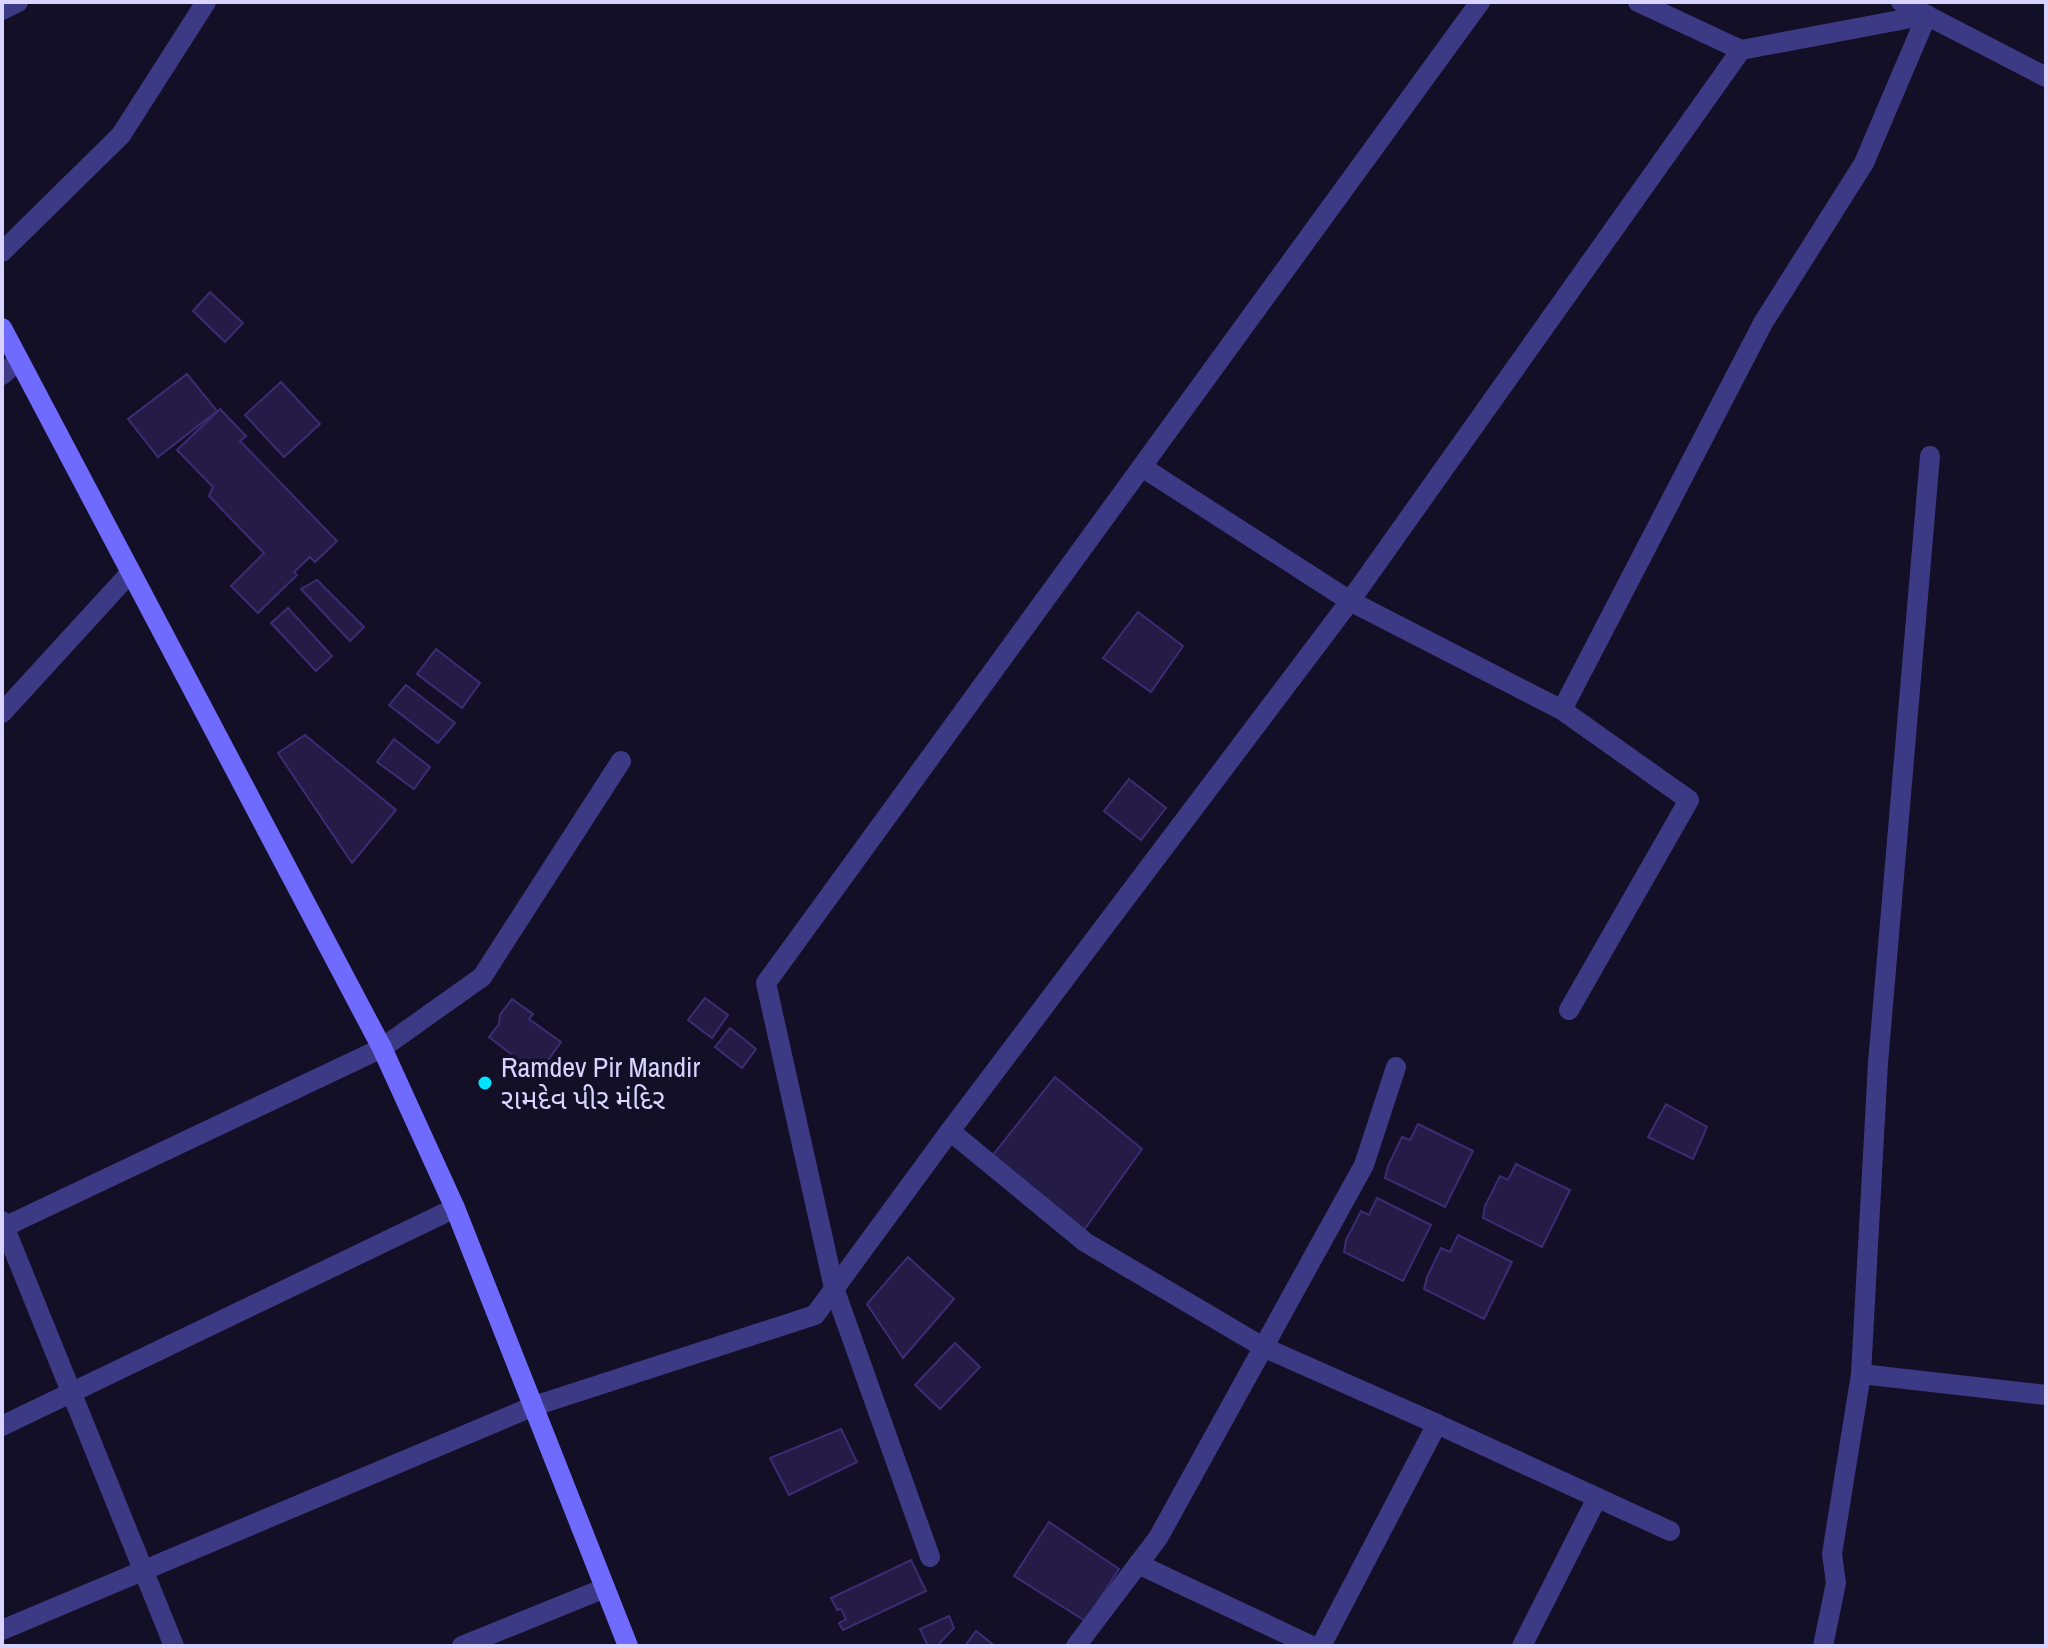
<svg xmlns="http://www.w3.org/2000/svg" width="2048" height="1648" viewBox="0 0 2048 1648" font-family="'Archivo Narrow','Noto Sans Gujarati',sans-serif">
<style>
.building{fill:#241b47;stroke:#3b2d73;stroke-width:2}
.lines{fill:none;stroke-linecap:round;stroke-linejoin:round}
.minor{stroke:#3d3a85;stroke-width:20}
.secondary{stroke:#6f6bff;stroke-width:20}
.poi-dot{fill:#00e5ff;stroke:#130f26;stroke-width:3}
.labels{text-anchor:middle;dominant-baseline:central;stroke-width:7;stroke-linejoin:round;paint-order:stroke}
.poi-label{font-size:28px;fill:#d9d4ff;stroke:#130f26;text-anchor:start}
</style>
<rect width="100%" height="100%" fill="#130f26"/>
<!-- building -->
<g class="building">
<path d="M210 292 243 323 225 342 193 311Z"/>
<path d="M187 374 217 411 158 457 128 419Z"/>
<path d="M281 382 320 424 284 457 245 415Z"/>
<path d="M220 409 246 436 240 441 337 541 315 562 310 557 294 572 297 575 258 613 231 586 264 553 209 496 213 487 177 450Z"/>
<path d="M317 580 364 627 350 641 301 589Z"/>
<path d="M288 608 332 656 316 671 271 623Z"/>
<path d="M1138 612 1183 646 1151 692 1103 658Z"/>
<path d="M436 649 480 683 462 708 417 674Z"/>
<path d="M406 685 455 723 438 743 389 705Z"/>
<path d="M305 735 396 810 352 863 278 753Z"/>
<path d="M394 739 430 767 414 789 377 762Z"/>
<path d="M1129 779 1166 808 1141 840 1104 811Z"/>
<path d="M705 998 728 1015 712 1038 688 1020Z"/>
<path d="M512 999 533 1014 529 1019 561 1042 535 1078 520 1068V1061L489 1037 499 1024 500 1015Z"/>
<path d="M730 1028 756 1049 742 1068 715 1047Z"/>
<path d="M1055 1077 1142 1149 1084 1230 992 1156Z"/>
<path d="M1666 1104 1707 1127 1693 1159 1648 1137Z"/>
<path d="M1418 1124 1473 1151 1445 1207 1385 1178 1388 1166 1402 1137 1410 1140Z"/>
<path d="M1516 1164 1570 1190 1542 1247 1483 1218 1485 1206 1500 1176 1508 1180Z"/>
<path d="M1377 1198 1431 1225 1403 1281 1344 1252 1346 1240 1361 1211 1369 1215Z"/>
<path d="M1458 1235 1512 1262 1484 1319 1424 1289 1427 1277 1441 1248 1450 1252Z"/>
<path d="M908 1257 954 1299 903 1358 867 1304Z"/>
<path d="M955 1343 980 1367 940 1409 915 1385Z"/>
<path d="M841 1429 857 1462 789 1495 770 1458Z"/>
<path d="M1049 1522 1119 1569 1085 1621 1014 1576Z"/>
<path d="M911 1560 926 1591 843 1630 839 1623 846 1619 841 1609 837 1610 831 1598Z"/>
<path d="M949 1616 954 1628 937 1646H928L920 1629Z"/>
<path d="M976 1631 995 1646H965Z"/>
</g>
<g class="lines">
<!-- minor -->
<g class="minor">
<path d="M1901 2 2046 77"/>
<path d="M2 10 18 2"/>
<path d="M2 252 121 135 206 2"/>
<path d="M2 375 19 360"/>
<path d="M1142 467 1350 601 1562 710 1689 800 1569 1010"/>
<path d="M1562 710 1763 323 1864 163 1927 15 1741 50"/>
<path d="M2 713 131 572"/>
<path d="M950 1131 1085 1242 1263 1347 1437 1424 1321 1646"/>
<path d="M2 1221 174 1646"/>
<path d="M2 1228 382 1048 482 977 621 761"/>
<path d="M1861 1374 2046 1395"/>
<path d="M1437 1424 1670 1531"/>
<path d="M2 1426 455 1208"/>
<path d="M930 1557 834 1288 766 983 1480 2"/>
<path d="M1138 1564 1312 1646"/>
<path d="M2 1630 534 1406 815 1315 950 1131 1350 601 1741 50 1638 2"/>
<path d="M462 1646 605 1588"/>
<path d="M1076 1646 1158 1538 1364 1165 1396 1067"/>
<path d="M1522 1646 1597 1498"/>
<path d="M1823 1646 1836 1583 1832 1554 1861 1374 1878 1063 1930 456"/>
</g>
<!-- secondary -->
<path class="secondary" d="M2 328 382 1048 455 1208 628 1646"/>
</g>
<!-- markers -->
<circle class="poi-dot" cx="485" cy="1083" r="8"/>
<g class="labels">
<!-- poi labels -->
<g class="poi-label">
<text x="501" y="1067">Ramdev Pir Mandir<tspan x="501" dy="32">રામદેવ પીર મંદિર</tspan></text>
</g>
</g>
<!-- border -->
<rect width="2048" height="1648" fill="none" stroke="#d9d4ff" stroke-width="8"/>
</svg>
